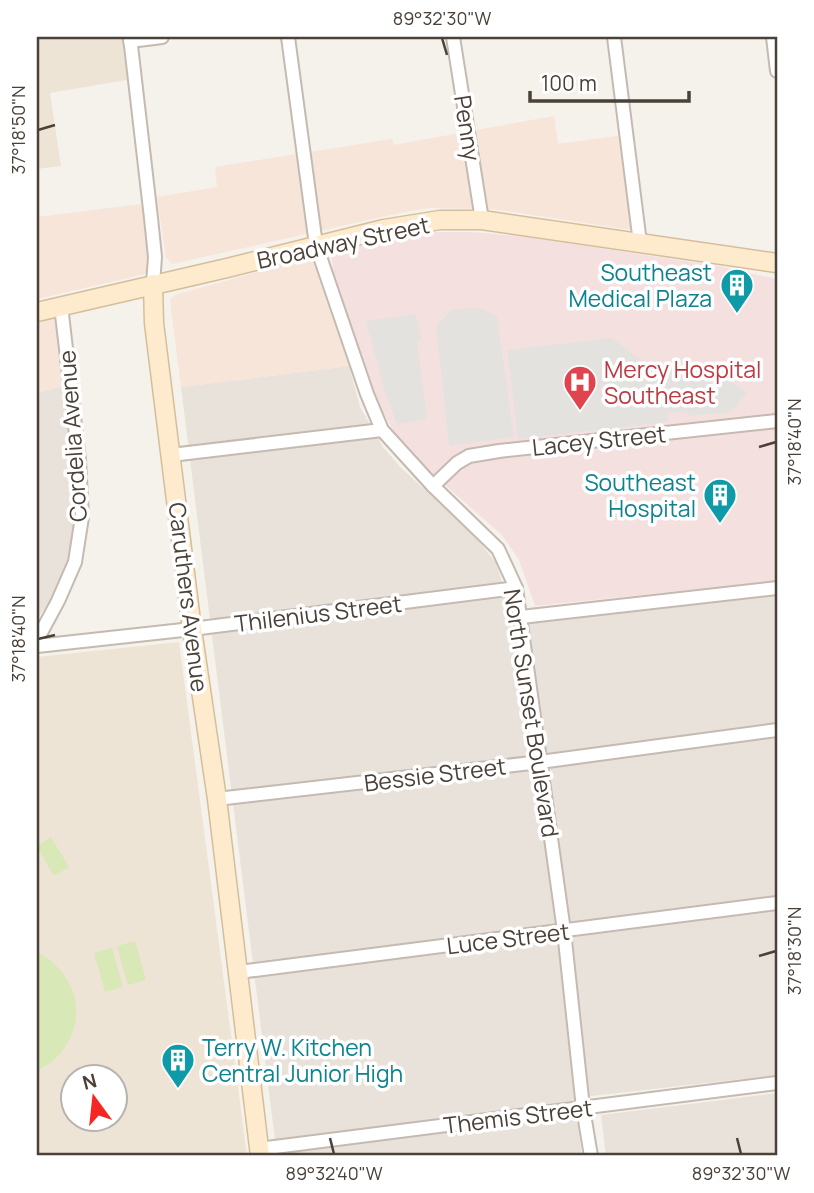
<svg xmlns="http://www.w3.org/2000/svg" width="814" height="1193" viewBox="0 0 814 1193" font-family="Manrope,sans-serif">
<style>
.residential{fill:#e9e2da}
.commercial{fill:#f6e5d8}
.education{fill:#eee4d6;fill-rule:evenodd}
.medical{fill:#f5e0e0}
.green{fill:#d8e8b6}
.parking{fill:#e4e2df}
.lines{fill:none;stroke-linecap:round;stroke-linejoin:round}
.street-casing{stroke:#c4bab1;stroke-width:16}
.secondary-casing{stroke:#d4be9c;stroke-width:21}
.street{stroke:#fff;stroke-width:12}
.secondary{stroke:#feebcd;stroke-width:18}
.ticks{fill:none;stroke:#4a4139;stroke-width:2.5}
.labels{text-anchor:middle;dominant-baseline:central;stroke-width:7;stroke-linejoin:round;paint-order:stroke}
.street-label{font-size:23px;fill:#4a4139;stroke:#fff}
.culture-label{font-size:23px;fill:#0d838f;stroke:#fff;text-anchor:end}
.health-label{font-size:23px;fill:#be3a42;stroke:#fff;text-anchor:start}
.neatline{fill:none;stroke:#4a4139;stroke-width:2.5}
.ticks-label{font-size:18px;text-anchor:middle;fill:#4a4139}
</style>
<rect width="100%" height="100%" fill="#f5f1eb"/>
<!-- residential -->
<g class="residential">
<path d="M349 366 360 407 383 447 401 468 471 531 496 563 515 623 777 595V1075L574 1098 582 1156H277L181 387Z"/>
<path d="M63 386 78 508 74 546 56 592 37 619V393Z"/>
<path d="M777 1093V1156H606L601 1115Z"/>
</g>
<!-- commercial -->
<g class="commercial">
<path d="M554 116 558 144 618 136 632 230 493 209 430 208 404 212 172 264 166 257 157 197 217 187 215 167 392 139 394 145Z"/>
<path d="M142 204 149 273 37 299V217Z"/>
<path d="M311 257 349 366 181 387 170 300 175 295Z"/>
<path d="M55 318 63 386 37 393V322Z"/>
</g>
<!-- education -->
<g class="education">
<path d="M37 37H122L127 80 50 93 61 166 37 169Z"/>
<path d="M179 642 247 1156H37V657ZM74 1078H116V1120H74Z"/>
</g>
<!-- medical -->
<path class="medical" d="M436 232H472L526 237 718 266 777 279V581L535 606 519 560 502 535 413 457 395 434 378 403 345 310 333 271 331 252 405 236Z"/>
<!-- green -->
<g class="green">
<path d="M51 837 69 867 54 876 37 847V846Z"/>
<path d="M135 941 146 980 128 985 117 946Z"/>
<path d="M112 948 123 987 105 992 94 953Z"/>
<path d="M37 952C79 974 91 1024 55 1059 50 1064 43 1067 37 1071Z"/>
</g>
<!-- parking -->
<g class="parking">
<path d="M478 307 497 316 514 437 449 446 436 326 451 310Z"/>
<path d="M416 314 421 339 417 342 427 416 424 420 397 424 385 393 366 321Z"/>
<path d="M612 338 657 372 722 365 723 375 747 393 731 412 689 416 688 411 667 413 668 422 518 439 507 350Z"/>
</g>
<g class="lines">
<defs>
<g id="street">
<path d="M130 37 151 218 155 257 153 284"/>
<path d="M288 37 316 245 367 394 382 430 433 486 498 549 516 588 564 931 583 1108 591 1156"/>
<path d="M453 37 482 220"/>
<path d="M614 37 640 243"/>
<path d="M773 37 777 71"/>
<path d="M130 41 162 37"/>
<path d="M171 455 382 430"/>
<path d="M433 486 457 463 469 456 499 451 777 421"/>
<path d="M521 617 777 588"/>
<path d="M37 640 58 601 75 562 82 517 79 460 61 306"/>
<path d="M37 646 192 629 516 588"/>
<path d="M217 799 540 762 777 730"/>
<path d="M239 972 777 903"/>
<path d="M259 1149 777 1083"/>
</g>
<g id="secondary">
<path d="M153 284 154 323 192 629 217 799 260 1156"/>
<path d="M37 312 227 268 384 229 440 220H482L777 263"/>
</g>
</defs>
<!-- street casing -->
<use href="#street" class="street-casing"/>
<!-- secondary casing -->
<use href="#secondary" class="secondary-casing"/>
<!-- street -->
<use href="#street" class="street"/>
<!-- secondary -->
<use href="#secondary" class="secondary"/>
</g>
<!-- ticks -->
<path class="ticks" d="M442 38 447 55M38 130 55 125M759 447 776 442M38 639 55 635M759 956 776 951M330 1138 334 1154M737 1138 741 1154"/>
<!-- icons -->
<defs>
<symbol id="building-pin" viewBox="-11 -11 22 30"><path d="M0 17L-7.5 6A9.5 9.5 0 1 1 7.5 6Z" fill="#0f9aa8" stroke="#fff"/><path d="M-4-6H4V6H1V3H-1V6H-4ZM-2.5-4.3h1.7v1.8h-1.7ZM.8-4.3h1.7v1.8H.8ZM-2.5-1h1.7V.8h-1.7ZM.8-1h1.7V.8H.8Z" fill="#fff"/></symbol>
<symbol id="hospital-pin" viewBox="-11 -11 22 30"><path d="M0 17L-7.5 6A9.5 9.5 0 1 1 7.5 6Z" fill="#e0444e" stroke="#fff"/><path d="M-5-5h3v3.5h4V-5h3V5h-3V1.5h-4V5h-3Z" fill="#fff"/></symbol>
</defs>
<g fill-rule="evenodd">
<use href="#building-pin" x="718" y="266" width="38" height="52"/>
<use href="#hospital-pin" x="561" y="363" width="38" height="52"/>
<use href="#building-pin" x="701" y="476" width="38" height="52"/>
<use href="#building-pin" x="159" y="1041" width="38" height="52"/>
</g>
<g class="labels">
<!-- street labels -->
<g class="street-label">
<text transform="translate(468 128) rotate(81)">Penny</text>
<text transform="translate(343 242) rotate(-12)">Broadway Street</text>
<text transform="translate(72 436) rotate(-94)">Cordelia Avenue</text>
<text transform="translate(599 440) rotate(-6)">Lacey Street</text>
<text transform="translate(189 597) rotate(83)">Caruthers Avenue</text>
<text transform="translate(318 613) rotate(-7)">Thilenius Street</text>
<text transform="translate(532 713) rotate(81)">North Sunset Boulevard</text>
<text transform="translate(435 774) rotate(-7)">Bessie Street</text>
<text transform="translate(508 938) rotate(-7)">Luce Street</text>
<text transform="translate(518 1116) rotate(-7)">Themis Street</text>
</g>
<!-- culture labels -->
<g class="culture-label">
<text x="712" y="272">Southeast<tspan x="712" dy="26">Medical Plaza</tspan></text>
<text x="696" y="482">Southeast<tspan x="696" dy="26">Hospital</tspan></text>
<text x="202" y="1047" text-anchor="start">Terry W. Kitchen<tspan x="202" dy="26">Central Junior High</tspan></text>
</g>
<!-- health labels -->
<g class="health-label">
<text x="604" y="369">Mercy Hospital<tspan x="604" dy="26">Southeast</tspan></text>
</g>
</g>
<!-- border -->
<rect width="814" height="1193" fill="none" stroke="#ffffff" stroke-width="77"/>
<!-- north arrow -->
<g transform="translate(94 1098) rotate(345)"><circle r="33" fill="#ffffff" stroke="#b7b3b0" stroke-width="2"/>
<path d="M0-5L12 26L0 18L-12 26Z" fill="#f62622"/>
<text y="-10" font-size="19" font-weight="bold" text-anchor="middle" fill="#4a4139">N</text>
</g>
<!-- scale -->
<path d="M530 91v10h159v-10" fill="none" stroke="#4a4139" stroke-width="3.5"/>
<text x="541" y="91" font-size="21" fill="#4a4139" stroke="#ffffff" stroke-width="5" paint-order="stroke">100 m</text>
<rect x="38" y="38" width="738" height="1116" class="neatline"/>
<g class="ticks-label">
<text x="442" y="25">89°32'30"W</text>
<text transform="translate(19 130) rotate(-90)" y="6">37°18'50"N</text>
<text transform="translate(795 442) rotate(-90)" y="6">37°18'40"N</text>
<text transform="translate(19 639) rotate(-90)" y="6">37°18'40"N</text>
<text transform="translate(795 951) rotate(-90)" y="6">37°18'30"N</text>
<text x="334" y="1180">89°32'40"W</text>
<text x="741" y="1180">89°32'30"W</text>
</g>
</svg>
